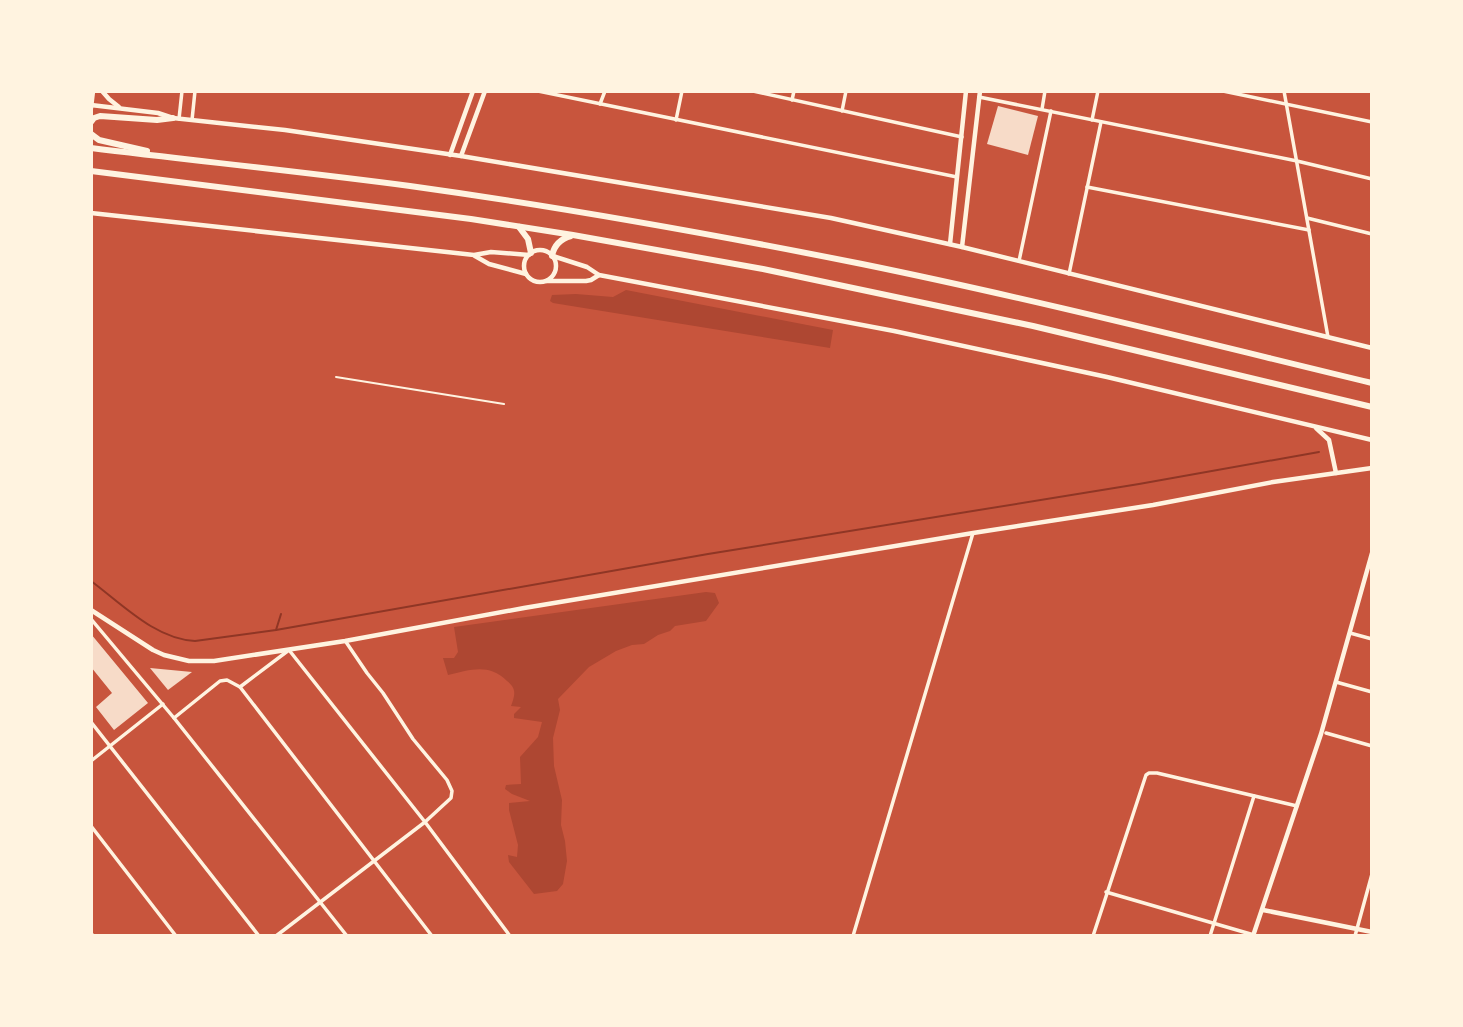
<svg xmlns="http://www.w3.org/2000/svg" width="1463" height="1027" viewBox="0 0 1463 1027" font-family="Helvetica,sans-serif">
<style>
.green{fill:#ae4732}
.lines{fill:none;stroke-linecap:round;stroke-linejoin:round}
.stream{stroke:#8f3625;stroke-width:2}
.building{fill:#f7dbc8}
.service{stroke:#fff3e0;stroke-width:2}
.minor{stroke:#fff3e0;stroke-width:3.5}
.tertiary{stroke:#fff3e0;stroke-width:4.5}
.motorway{stroke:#fff3e0;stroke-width:6}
</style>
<rect width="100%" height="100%" fill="#c8553d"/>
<!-- green -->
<g class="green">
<path d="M626 290 833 330 830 348 553 303 550 301 552 295 576 294 613 297Z"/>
<path d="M706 592 715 593 719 603 706 621 675 626 670 631 658 635 644 644 632 645 616 651 589 667 558 699 560 710 553 738 554 766 562 800 561 825 565 841 567 861 563 884 557 891 534 894 509 862 508 855 517 857 518 845 509 810V803L530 801 512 794 505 789 506 785 521 784 520 757 538 737 542 722 514 718V714L521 707 511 706C515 695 517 689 507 681 488 663 471 670 448 675L443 658H454L458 652 454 627Z"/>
</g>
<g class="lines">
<!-- stream -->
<g class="stream">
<path d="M91 581C122 604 155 639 195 641L276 630 708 554 1139 484 1319 452"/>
<path d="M276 630 281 614"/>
</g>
</g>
<!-- building -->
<g class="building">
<path d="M998 106 1038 116 1028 155 987 144Z"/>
<path d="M91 634 148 703 114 730 96 707 112 693 91 667Z"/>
<path d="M150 668 192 672 168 690Z"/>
</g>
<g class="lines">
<!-- service -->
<path class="service" d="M336 377 504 404"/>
<!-- minor -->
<g class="minor">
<path d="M538 91 957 177"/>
<path d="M753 91 962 137"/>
<path d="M1223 91 1372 122"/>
<path d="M1284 91 1328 337"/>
<path d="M979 97 1297 161 1372 179"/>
<path d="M792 100 794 91"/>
<path d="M600 104 605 91"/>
<path d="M1042 109 1045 91"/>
<path d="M842 111 846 91"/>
<path d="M179 119 182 91"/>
<path d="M192 120 195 91"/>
<path d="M676 120 682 91"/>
<path d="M1092 120 1098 91"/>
<path d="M1087 187 1309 230"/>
<path d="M1307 218 1372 234"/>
<path d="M1019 261 1051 111"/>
<path d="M1069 274 1101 122"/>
<path d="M91 619 174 718 347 936"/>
<path d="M1350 633 1372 639"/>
<path d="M1336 682 1372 692"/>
<path d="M174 718 220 681 227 680 240 687"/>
<path d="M91 722 259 936"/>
<path d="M1326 733 1372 746"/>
<path d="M91 761 163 704"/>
<path d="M91 826 176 936"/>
<path d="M1106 892 1254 935"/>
<path d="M91 933 93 936"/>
<path d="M276 936 425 822 451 798 452 791 447 780 413 739 383 693 367 673 346 642"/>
<path d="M432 936 240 687 289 650 425 822 510 936"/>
<path d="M853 936 973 533"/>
<path d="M1093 936 1146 775 1149 773H1157L1297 806"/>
<path d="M1210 936 1254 796"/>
<path d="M1355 936 1372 874"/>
</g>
<!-- tertiary -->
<g class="tertiary">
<path d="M102 91 109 99 119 107"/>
<path d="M91 105 158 113 173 118 285 130 461 156 831 218 962 247 1372 348"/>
<path d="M91 108 93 91"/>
<path d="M450 155 473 91"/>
<path d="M461 156 485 91"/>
<path d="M91 213 474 255 491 252 529 255"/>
<path d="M950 244 966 91"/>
<path d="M962 247 980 91"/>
<circle cx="540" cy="266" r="16"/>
<path d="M475 256 489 264 526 274"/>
<path d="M553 256 587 267 599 275 894 331 1107 377 1372 440"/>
<path d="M546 281H586L591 280 599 275"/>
<path d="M1316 428 1329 440 1336 473"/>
<path d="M91 610 153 650 164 655 189 661H214L345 641 524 608 973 533 1153 505 1273 482 1372 468"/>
<path d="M1263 910 1372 932"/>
<path d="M1253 936 1321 734 1372 553"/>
</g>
<!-- motorway -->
<g class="motorway">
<path d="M91 122 94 118 100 116 157 120 173 118"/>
<path d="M91 134 99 140 147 151"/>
<path d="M91 148C197 161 304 172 410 186 561 207 712 234 862 264 1033 299 1202 342 1372 383"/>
<path d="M91 171 471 219 573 235 763 269 1033 326 1372 407"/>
<path d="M519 227 528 239 531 253"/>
<path d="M552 256C554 245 560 239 571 236"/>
</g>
</g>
<!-- border -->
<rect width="1463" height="1027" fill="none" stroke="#fff3e0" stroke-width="186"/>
</svg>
